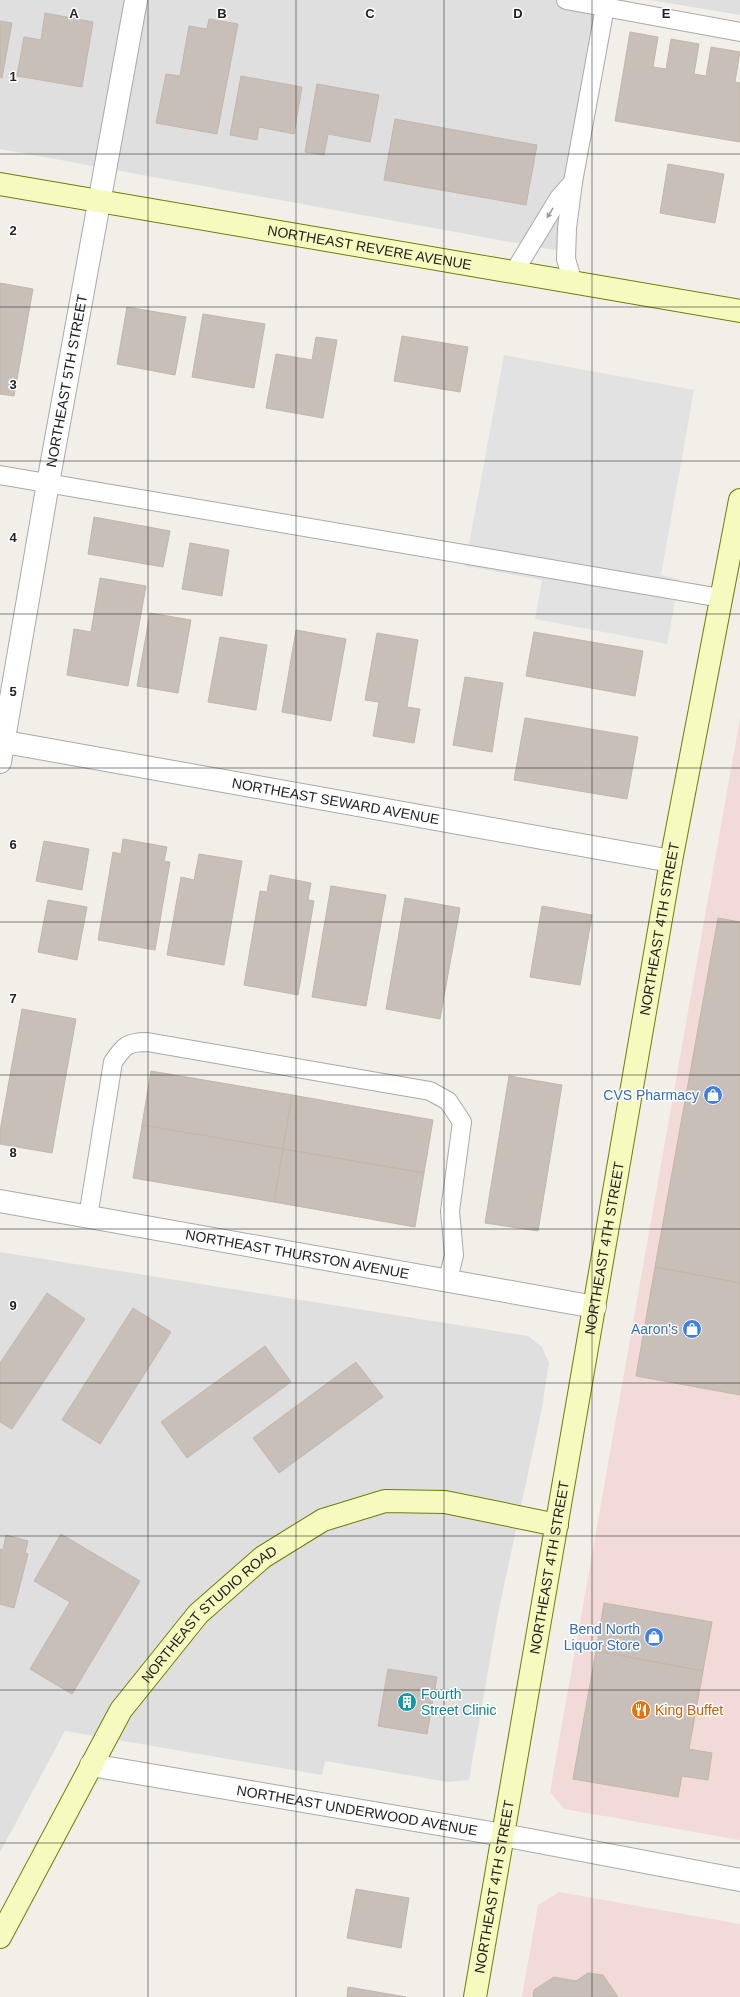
<svg xmlns="http://www.w3.org/2000/svg" width="740" height="1997" viewBox="0 0 740 1997" font-family="Arial,sans-serif">
<style>
.residential{fill:#e0dfdf}
.commercial{fill:#f2dad9}
.parking{fill:#e2e2e2}
.building{fill:#c7bfb8;stroke:#c4b6ab}
.lines{fill:none;stroke-linecap:round;stroke-linejoin:round}
.lane-casing{stroke:#a9a9a9;stroke-width:20}
.street-casing{stroke:#a9a9a9;stroke-width:24}
.secondary-casing{stroke:#707d05;stroke-width:24}
.lane{stroke:#fff;stroke-width:18}
.street{stroke:#fff;stroke-width:22}
.secondary{stroke:#f7fabf;stroke-width:22}
.oneway{fill:#9c9c9c}
.grid{fill:none;stroke:#222;stroke-width:1;stroke-opacity:0.55}
.labels{text-anchor:middle;dominant-baseline:central;stroke-width:3;stroke-linejoin:round;paint-order:stroke}
.street-label{font-size:14px;fill:#222;stroke:#fff}
.shop-label{font-size:14px;fill:#366cbe;stroke:#fff;text-anchor:end}
.culture-label{font-size:14px;fill:#0d838f;stroke:#fff;text-anchor:start}
.food-label{font-size:14px;fill:#c56008;stroke:#fff;text-anchor:start}
.grid-label{font-size:13px;text-anchor:middle;font-weight:bold;fill:#222;stroke:#fff;stroke-width:3;stroke-linejoin:round;paint-order:stroke}
</style>
<rect width="100%" height="100%" fill="#f2efe9"/>
<!-- residential -->
<g class="residential">
<path d="M0 0H611L565 252 0 149Z"/>
<path d="M650 0H740V15Z"/>
<path d="M0 1252 528 1336 542 1347 549 1363 542 1408 498 1614 469 1780 448 1782 325 1761 322 1775 65 1731 0 1852Z"/>
</g>
<!-- commercial -->
<g class="commercial">
<path d="M740 718V1840L564 1809 550 1792Z"/>
<path d="M559 1892 740 1924V1997H522L538 1905Z"/>
</g>
<!-- parking -->
<path class="parking" d="M504 355 694 390 661 575 679 579 667 644 535 619 542 580 465 566Z"/>
<!-- building -->
<g class="building">
<path d="M45 13 93 22 82 87 17 76 24 37 41 40Z"/>
<path d="M209 19 238 24 217 134 156 123 166 74 180 76 189 26 207 29Z"/>
<path d="M0 21 12 23 2 78 0 77Z"/>
<path d="M630 32 658 37 653 67 666 69 671 39 699 44 694 74 706 76 711 47 740 52 735 82 740 83V142L615 121Z"/>
<path d="M241 76 302 87 294 134 259 127 257 140 230 135Z"/>
<path d="M317 84 379 95 370 142 328 134 324 155 305 152Z"/>
<path d="M395 119 537 145 526 205 384 180Z"/>
<path d="M668 164 724 174 715 223 660 213Z"/>
<path d="M0 283 33 289 14 396 0 394Z"/>
<path d="M127 307 186 317 175 375 117 364Z"/>
<path d="M203 314 265 324 254 388 192 377Z"/>
<path d="M402 336 468 347 460 392 394 381Z"/>
<path d="M316 337 337 340 323 418 266 408 276 354 312 360Z"/>
<path d="M94 517 170 531 163 567 88 554Z"/>
<path d="M190 543 229 550 222 596 182 589Z"/>
<path d="M100 578 146 586 128 686 67 675 74 629 91 632Z"/>
<path d="M150 613 191 620 178 693 137 686Z"/>
<path d="M296 630 346 639 331 721 282 712Z"/>
<path d="M534 632 643 651 635 696 526 676Z"/>
<path d="M377 633 418 640 407 707 420 709 414 743 373 736 379 702 365 700Z"/>
<path d="M220 637 267 645 256 710 208 702Z"/>
<path d="M465 677 503 683 492 752 453 745Z"/>
<path d="M525 718 638 737 627 799 514 780Z"/>
<path d="M123 839 167 847 164 861 170 862 155 950 98 940 113 852 121 854Z"/>
<path d="M44 841 89 849 82 890 36 881Z"/>
<path d="M199 854 242 861 224 965 167 955 181 877 194 880Z"/>
<path d="M270 875 311 883 308 900 314 901 298 995 244 985 260 891 267 892Z"/>
<path d="M331 886 386 895 366 1006 312 997Z"/>
<path d="M405 898 460 908 440 1019 386 1009Z"/>
<path d="M48 900 87 907 77 960 38 952Z"/>
<path d="M542 906 592 915 580 985 530 977Z"/>
<path d="M718 918 740 922V1283L655 1267Z"/>
<path d="M22 1009 76 1019 52 1153 0 1144V1131Z"/>
<path d="M151 1071 292 1095 283 1149 142 1125Z"/>
<path d="M509 1076 562 1085 538 1231 485 1223Z"/>
<path d="M292 1095 433 1120 424 1173 283 1149Z"/>
<path d="M142 1125 283 1149 274 1202 133 1178Z"/>
<path d="M283 1149 424 1173 415 1227 274 1202Z"/>
<path d="M655 1267 740 1283V1395L636 1376Z"/>
<path d="M47 1293 85 1319 12 1429 0 1422V1363Z"/>
<path d="M133 1308 171 1332 100 1444 62 1420Z"/>
<path d="M265 1346 291 1382 187 1458 161 1422Z"/>
<path d="M356 1362 383 1397 279 1473 253 1438Z"/>
<path d="M61 1534 140 1581 72 1694 30 1669 70 1602 34 1581Z"/>
<path d="M6 1535 28 1541 25 1553 28 1554 14 1608 0 1604V1549L3 1550Z"/>
<path d="M604 1603 712 1622 703 1671 596 1651Z"/>
<path d="M596 1651 703 1671 689 1749 712 1753 708 1780 682 1776 678 1797 573 1779Z"/>
<path d="M388 1669 437 1677 427 1734 378 1726Z"/>
<path d="M356 1889 409 1898 401 1948 347 1938Z"/>
<path d="M588 1973 603 1975 618 1997H533L534 1990 554 1977 576 1981Z"/>
<path d="M348 1987 406 1997H347Z"/>
</g>
<g class="lines">
<defs>
<g id="lane">
<path d="M566 0 740 32"/>
<path d="M514 272 559 198 573 182"/>
<path d="M573 283 566 259 567 228 573 182 605 7"/>
<path d="M0 475 721 598"/>
<path d="M88 1217 113 1062C124 1046 127 1042 147 1042L430 1091 448 1101 462 1122 450 1211 454 1255 448 1280"/>
</g>
<g id="street">
<path id="s1" d="M0 741 671 861"/>
<path id="s2" d="M0 762 48 483 136 0"/>
<path id="s3" d="M0 1201 595 1307"/>
<path id="s4" d="M91 1765 503 1835 740 1880"/>
</g>
<g id="secondary">
<path id="s5" d="M0 184 740 311"/>
<path id="s6" d="M0 1937 121 1710 198 1614 263 1557 323 1520 385 1501 445 1502 557 1525"/>
<path id="s7" d="M475 1997 671 861 740 500"/>
</g>
</defs>
<!-- lane casing -->
<use href="#lane" class="lane-casing"/>
<!-- street casing -->
<use href="#street" class="street-casing"/>
<!-- secondary casing -->
<use href="#secondary" class="secondary-casing"/>
<!-- lane -->
<use href="#lane" class="lane"/>
<!-- street -->
<use href="#street" class="street"/>
<!-- secondary -->
<use href="#secondary" class="secondary"/>
</g>
<!-- one-way arrows -->
<defs><path id="oneway-solid" d="M-6-.8H1V-3.2L6.5 0L1 3.2V.8H-6Z"/></defs>
<use class="oneway" href="#oneway-solid" transform="translate(550 213) rotate(121)"/>
<!-- grid -->
<path class="grid" d="M148 0V1997M296 0V1997M444 0V1997M592 0V1997M0 154H740M0 307H740M0 461H740M0 614H740M0 768H740M0 922H740M0 1075H740M0 1229H740M0 1383H740M0 1536H740M0 1690H740M0 1843H740"/>
<!-- icons -->
<defs>
<symbol id="shop-disc" viewBox="-11 -11 22 22"><circle r="9.5" fill="#3f7fe0" stroke="#fff"/><path d="M-5-2.5h2.3a2.7 3.5 0 0 1 5.4 0H5L5.5 6h-11ZM-1.5-2.5h3a1.5 2.3 0 0 0-3 0Z" fill="#fff"/></symbol>
<symbol id="building-disc" viewBox="-11 -11 22 22"><circle r="9.5" fill="#0f9aa8" stroke="#fff"/><path d="M-4-6H4V6H1V3H-1V6H-4ZM-2.5-4.3h1.7v1.8h-1.7ZM.8-4.3h1.7v1.8H.8ZM-2.5-1h1.7V.8h-1.7ZM.8-1h1.7V.8H.8Z" fill="#fff"/></symbol>
<symbol id="restaurant-disc" viewBox="-11 -11 22 22"><circle r="9.5" fill="#e8710a" stroke="#fff"/><path d="M-5-6h1v4h1v-4h1v4h1v-4h1v5L-1.5 .5V6h-2V.5L-5-1ZM5-6V6H3V1.5H1.5Q1.5-4 5-6Z" fill="#fff"/></symbol>
</defs>
<g fill-rule="evenodd">
<use href="#shop-disc" x="702" y="1084" width="22" height="22"/>
<use href="#shop-disc" x="681" y="1318" width="22" height="22"/>
<use href="#shop-disc" x="643" y="1626" width="22" height="22"/>
<use href="#building-disc" x="396" y="1691" width="22" height="22"/>
<use href="#restaurant-disc" x="630" y="1699" width="22" height="22"/>
</g>
<g class="labels">
<!-- street labels -->
<g class="street-label">
<text stroke="none"><textPath href="#s5" startOffset="375">NORTHEAST REVERE AVENUE</textPath></text>
<text stroke="none"><textPath href="#s2" startOffset="387">NORTHEAST 5TH STREET</textPath></text>
<text stroke="none"><textPath href="#s1" startOffset="341">NORTHEAST SEWARD AVENUE</textPath></text>
<text stroke="none"><textPath href="#s7" startOffset="1084">NORTHEAST 4TH STREET</textPath></text>
<text stroke="none"><textPath href="#s7" startOffset="760">NORTHEAST 4TH STREET</textPath></text>
<text stroke="none"><textPath href="#s3" startOffset="302">NORTHEAST THURSTON AVENUE</textPath></text>
<text stroke="none"><textPath href="#s7" startOffset="436">NORTHEAST 4TH STREET</textPath></text>
<text stroke="none"><textPath href="#s6" startOffset="388">NORTHEAST STUDIO ROAD</textPath></text>
<text stroke="none"><textPath href="#s4" startOffset="270">NORTHEAST UNDERWOOD AVENUE</textPath></text>
<text stroke="none"><textPath href="#s7" startOffset="112">NORTHEAST 4TH STREET</textPath></text>
</g>
<!-- shop labels -->
<g class="shop-label">
<text x="699" y="1095">CVS Pharmacy</text>
<text x="678" y="1329">Aaron's</text>
<text x="640" y="1629">Bend North<tspan x="640" dy="16">Liquor Store</tspan></text>
</g>
<!-- culture labels -->
<g class="culture-label">
<text x="421" y="1694">Fourth<tspan x="421" dy="16">Street Clinic</tspan></text>
</g>
<!-- food labels -->
<g class="food-label">
<text x="655" y="1710">King Buffet</text>
</g>
</g>
<g class="grid-label">
<text x="74" y="18">A</text>
<text x="222" y="18">B</text>
<text x="370" y="18">C</text>
<text x="518" y="18">D</text>
<text x="666" y="18">E</text>
<text x="13" y="81">1</text>
<text x="13" y="235">2</text>
<text x="13" y="389">3</text>
<text x="13" y="542">4</text>
<text x="13" y="696">5</text>
<text x="13" y="849">6</text>
<text x="13" y="1003">7</text>
<text x="13" y="1157">8</text>
<text x="13" y="1310">9</text>
</g>
</svg>
